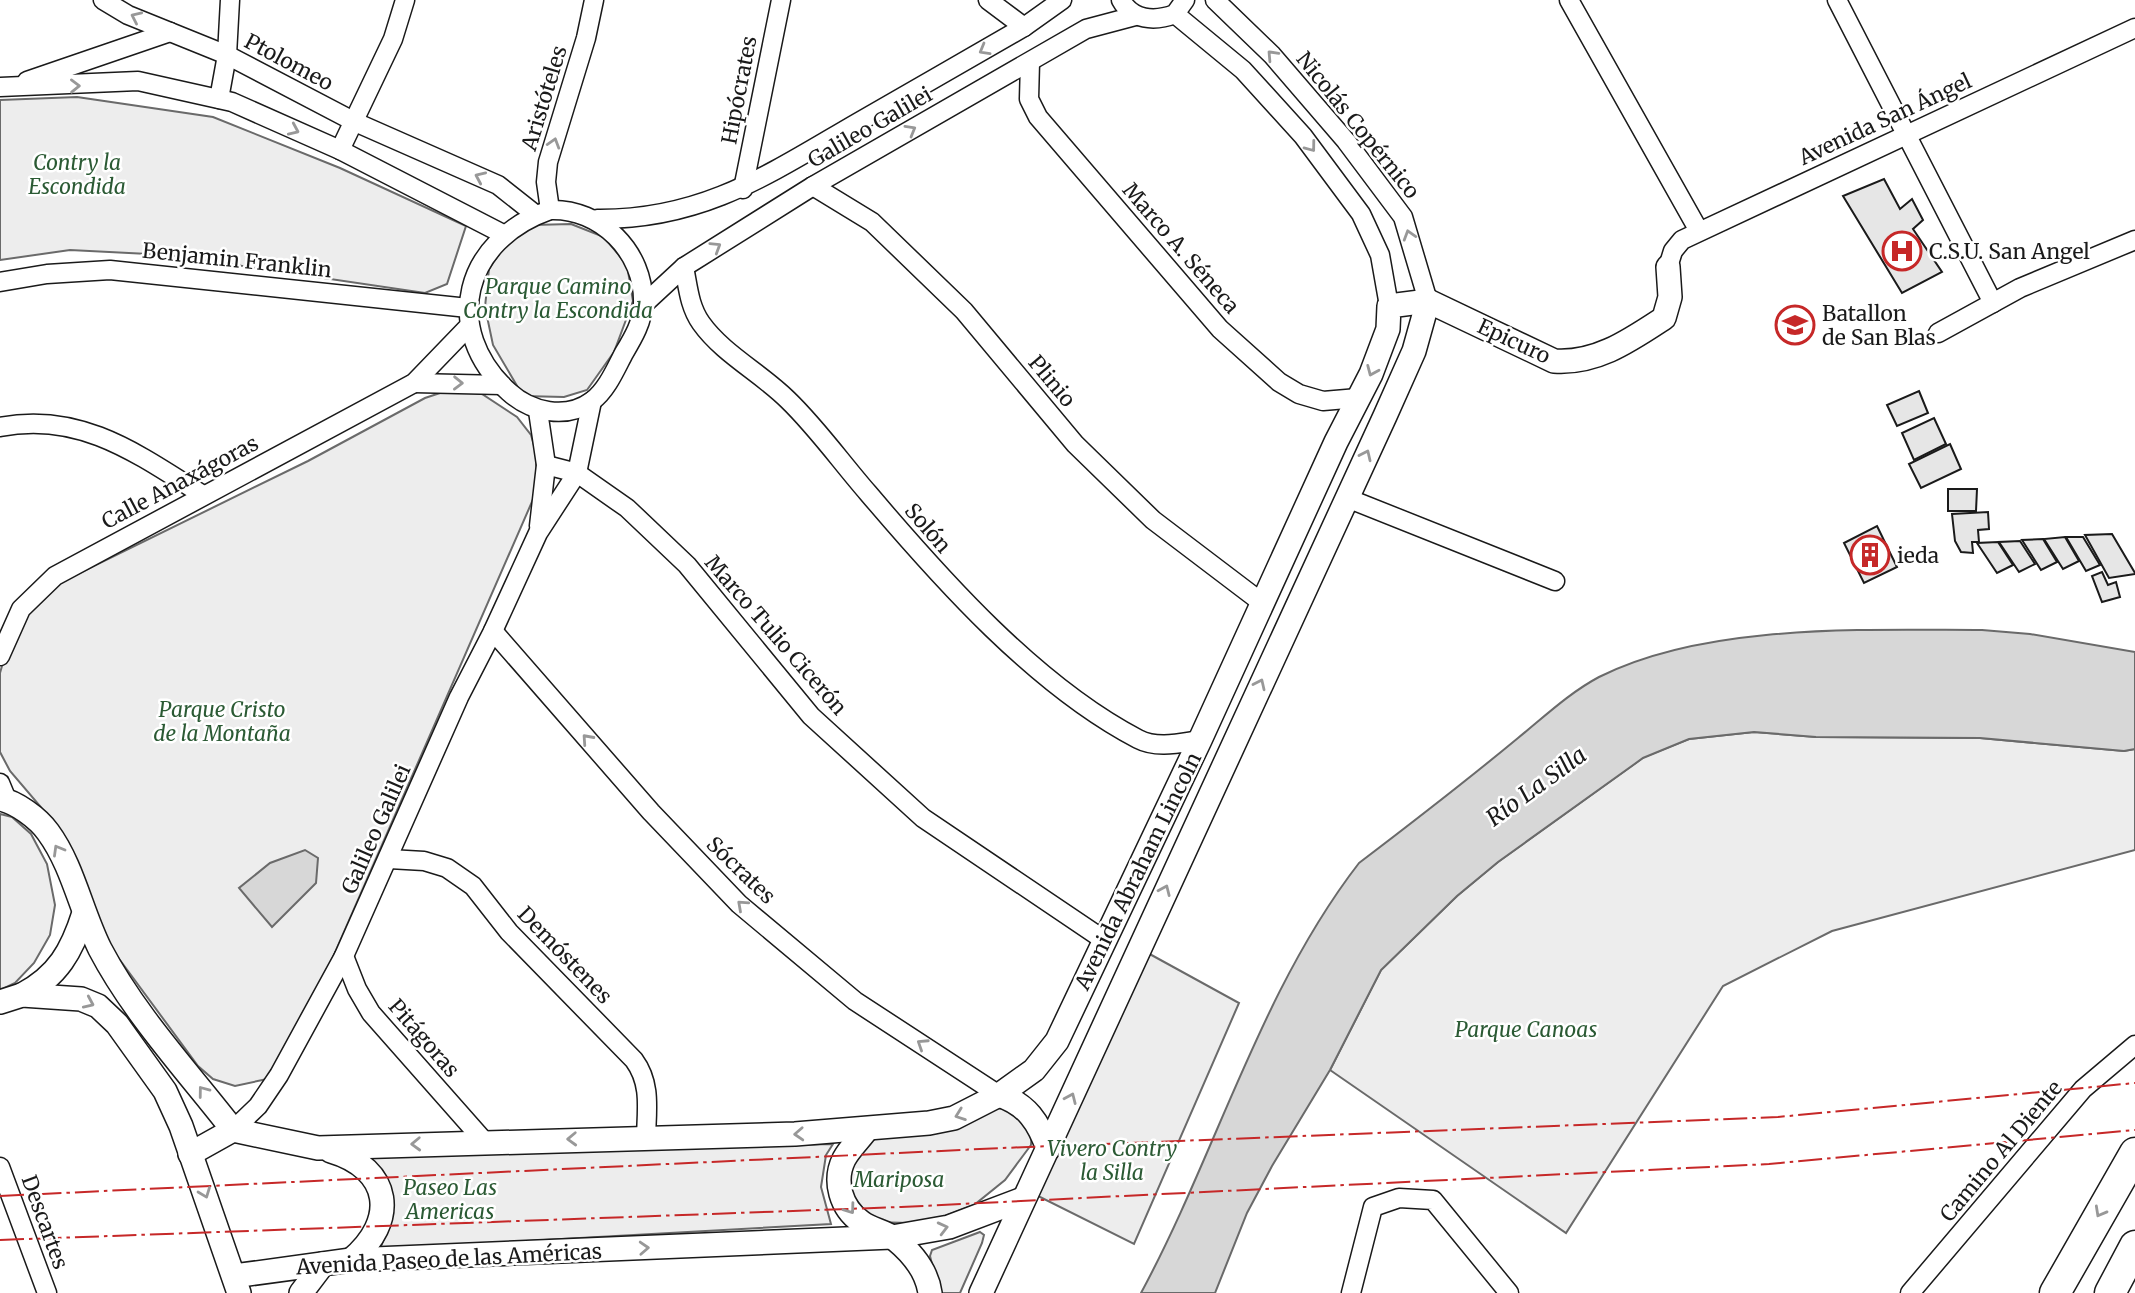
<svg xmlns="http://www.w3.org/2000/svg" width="2135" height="1293" viewBox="0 0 2135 1293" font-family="Merriweather,serif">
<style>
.built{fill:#ededed;stroke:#6a6a6a;stroke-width:2}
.water{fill:#d7d7d7;stroke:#6a6a6a;stroke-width:2}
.building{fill:#e6e6e6;stroke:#1a1a1a;stroke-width:2}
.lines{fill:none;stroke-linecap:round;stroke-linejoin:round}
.minor-casing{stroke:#1a1a1a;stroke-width:21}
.tertiary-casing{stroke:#1a1a1a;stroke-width:26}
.trunk-casing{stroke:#1a1a1a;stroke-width:33}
.minor{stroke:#fff;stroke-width:18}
.tertiary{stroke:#fff;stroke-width:23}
.trunk{stroke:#fff;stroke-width:30}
.power{stroke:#c62828;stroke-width:2;stroke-dasharray:24 5 3.5 5;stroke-linecap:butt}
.oneway{stroke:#989898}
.labels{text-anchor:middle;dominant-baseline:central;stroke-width:5;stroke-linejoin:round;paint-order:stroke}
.street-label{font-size:21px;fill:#1a1a1a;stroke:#fff}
.park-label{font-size:21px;font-style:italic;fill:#2b5a34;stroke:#fff}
.poi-label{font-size:21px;fill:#1a1a1a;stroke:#fff;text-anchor:start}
.water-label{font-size:23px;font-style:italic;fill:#1a1a1a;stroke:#fff}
</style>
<rect width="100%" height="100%" fill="#fff"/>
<!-- built -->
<g class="built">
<path d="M77 97 213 117 340 168 466 226 447 284 425 293 168 255 70 250 0 260V100Z"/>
<path d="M571 224 604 237 627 265 633 301 614 352 587 390 564 397 523 396 493 345 485 307 489 269 509 239 533 225Z"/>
<path d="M462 391 482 394 517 417 531 435 539 463 538 488 295 1044 267 1079 235 1086 213 1079 198 1066 114 952 98 923 57 826 10 771 0 752V673L4 659 22 620 61 582 308 461 425 398 443 392Z"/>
<path d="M1754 732 1816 737 1980 738 2124 751 2135 749V850L1832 931 1723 986 1566 1233 1330 1070 1381 970 1457 896 1498 862 1644 757 1689 739Z"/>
<path d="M0 814 12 817 31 834 47 864 55 905 50 935 34 963 15 983 0 990Z"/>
<path d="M1146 952 1239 1003 1134 1244 1038 1196Z"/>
<path d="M995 1108 1013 1109 1032 1128 1031 1145 1005 1180 974 1205 940 1218 909 1223 873 1222 846 1186 856 1152 871 1139 967 1124Z"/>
<path d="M833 1144 826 1155 821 1187 831 1224 380 1249 391 1220 386 1188 369 1155Z"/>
<path d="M980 1232 984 1235 982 1243 960 1293H939L930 1256 932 1250Z"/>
</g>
<!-- water -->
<g class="water">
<path d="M1982 630 2030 634 2135 652V749L2124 751 1980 738 1816 737 1754 732 1689 739 1643 758 1498 862 1457 896 1381 970 1330 1070 1272 1166 1247 1213 1215 1293H1141C1217 1152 1260 991 1359 863 1413 822 1466 781 1518 738 1544 717 1569 693 1599 677 1706 623 1864 630 1982 630Z"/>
<path d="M305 850 318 858 316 883 272 927 239 888 270 863Z"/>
</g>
<!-- building -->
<g class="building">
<path d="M1884 179 1900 209 1912 199 1923 220 1913 229 1942 272 1902 293 1843 196Z"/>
<path d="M1919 391 1928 413 1897 426 1887 405Z"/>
<path d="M1934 418 1946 444 1914 460 1902 433Z"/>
<path d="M1950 444 1961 469 1921 488 1909 464Z"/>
<path d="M1948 489H1977L1976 511H1948Z"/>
<path d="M1988 512 1989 529 1978 530 1979 542H1972L1973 553 1961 552 1955 541 1952 514Z"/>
<path d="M1877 526 1897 567 1864 583 1844 543Z"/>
<path d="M2112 534 2135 573V574L2109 578 2085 535Z"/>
<path d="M2065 537 2079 561 2063 569 2044 539Z"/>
<path d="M2066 537H2083L2100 565 2086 571Z"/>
<path d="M2043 539 2057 562 2041 570 2022 540Z"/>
<path d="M2020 541 2035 564 2019 572 1999 542Z"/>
<path d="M1998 542 2013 565 1997 573 1977 543Z"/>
<path d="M2102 572 2108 585 2116 582 2120 597 2102 602 2092 576Z"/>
</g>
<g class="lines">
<defs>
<g id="minor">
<path d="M103 0 128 15 227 55 355 122 498 185 536 215"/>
<path d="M988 0 1024 27"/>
<path d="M1121 0C1132 20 1154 22 1175 14L1185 0"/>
<path d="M1215 0 1272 55 1346 141 1403 217 1428 301"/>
<path d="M1569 0 1699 231"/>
<path d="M1837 0 1993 303"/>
<path d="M1175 14 1243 70 1303 136 1361 214 1380 255 1389 306"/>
<path d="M1030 62 1029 99 1038 117 1220 329 1279 382 1299 394 1323 401 1358 398"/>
<path d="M27 81 170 32"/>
<path d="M0 87 138 81 232 102 340 150 503 234"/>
<path d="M219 99 227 55 230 0"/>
<path d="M340 150 393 39 405 0"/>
<path d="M813 186 872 222 964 311 1075 444 1153 520 1261 602"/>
<path d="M743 189 781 0"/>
<path d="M550 210C600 208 645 252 643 304 643 321 633 338 624 353 616 368 607 390 592 401 566 420 531 412 509 392 440 329 464 240 550 210Z"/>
<path d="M550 210 546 182 548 162 586 38 594 0"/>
<path d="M597 219C703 220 769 174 857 123 913 91 968 59 1024 27L1062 0"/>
<path d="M684 267C688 286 689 306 701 323 723 354 761 373 788 400 817 428 841 462 868 493 941 579 1036 686 1138 739 1157 749 1180 743 1200 740"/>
<path d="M1668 267 1673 251 1682 240 2135 28"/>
<path d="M0 282 47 274 110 270 468 308"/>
<path d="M644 304 684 267 813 186 1086 29 1135 16"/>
<path d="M1938 333 2020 288 2135 240"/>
<path d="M414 383 502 385"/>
<path d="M538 411 546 465 539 526"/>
<path d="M0 427C80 411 138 454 203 495"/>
<path d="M546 465 577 473 627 508 687 565 811 716 923 818 1104 940"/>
<path d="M1347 498 1555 581"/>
<path d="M493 631 651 812 739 904 855 1001 999 1095"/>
<path d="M0 656 21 609 55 576 414 383 469 326"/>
<path d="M0 783 7 800"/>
<path d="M389 859 424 861 447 868 473 886 509 932 634 1060C651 1083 647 1108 646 1136"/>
<path d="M344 956 357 989 371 1013 484 1141"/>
<path d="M233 1130 258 1106 279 1075 344 956 459 697 493 631 538 533 577 473 592 401"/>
<path d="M0 1167 47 1293"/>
<path d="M1351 1293 1373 1207 1399 1198 1433 1200 1509 1293"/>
<path d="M1910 1293 2083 1089 2135 1045"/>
</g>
<g id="tertiary">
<path d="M0 799C16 802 38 818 48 832 73 866 81 911 100 949 134 1014 188 1072 233 1130L318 1148 795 1134 929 1123 954 1118 999 1095 1034 1070 1057 1041 1200 740 1336 442 1371 374 1388 329 1389 306 1428 301 1554 361C1596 364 1629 341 1664 318L1670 297 1668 267"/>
<path d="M22 995C58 976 72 951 84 913"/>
<path d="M0 1002 22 995 81 999 98 1006 117 1024 165 1091 181 1126 239 1293"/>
<path d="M999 1095C1027 1104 1039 1123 1048 1149"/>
<path d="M867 1129C860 1139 850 1148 844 1159 833 1181 841 1208 861 1222 871 1230 885 1231 895 1239 912 1253 927 1271 930 1293"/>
<path d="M331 1151C392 1169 398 1221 351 1260"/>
<path d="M190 1154 233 1130"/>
<path d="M234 1276 351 1260 892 1237 949 1227 1023 1199"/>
<path d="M301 1293 323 1264"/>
<path d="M981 1293 1385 416 1414 351 1428 301"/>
</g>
<g id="trunk">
<path d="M2055 1293 2135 1153"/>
<path d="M2110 1293 2135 1246"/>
</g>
</defs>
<!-- minor casing -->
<use href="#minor" class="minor-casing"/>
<!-- tertiary casing -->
<use href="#tertiary" class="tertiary-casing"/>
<!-- trunk casing -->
<use href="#trunk" class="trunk-casing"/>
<!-- minor -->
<use href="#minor" class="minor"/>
<!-- tertiary -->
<use href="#tertiary" class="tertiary"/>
<!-- trunk -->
<use href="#trunk" class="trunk"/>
<!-- power -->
<g class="power">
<path d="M0 1196 1002 1148 1778 1117 2135 1083"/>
<path d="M0 1240 901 1207 1769 1164 2135 1130"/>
</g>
</g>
<!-- one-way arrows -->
<defs><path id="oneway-chevron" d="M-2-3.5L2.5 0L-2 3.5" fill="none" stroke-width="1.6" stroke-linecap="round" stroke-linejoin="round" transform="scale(1.75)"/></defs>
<g class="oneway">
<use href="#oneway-chevron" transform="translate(136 17) rotate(-155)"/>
<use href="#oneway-chevron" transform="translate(984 50) rotate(150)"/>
<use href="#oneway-chevron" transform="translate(1272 55) rotate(-133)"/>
<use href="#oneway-chevron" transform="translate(75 86) rotate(-1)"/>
<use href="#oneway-chevron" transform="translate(294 130) rotate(24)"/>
<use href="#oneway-chevron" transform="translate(911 130) rotate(-30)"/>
<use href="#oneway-chevron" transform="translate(554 143) rotate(-73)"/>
<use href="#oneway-chevron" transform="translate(1311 147) rotate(53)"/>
<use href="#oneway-chevron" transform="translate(480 177) rotate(-156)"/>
<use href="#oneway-chevron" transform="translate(1409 235) rotate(-107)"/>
<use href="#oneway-chevron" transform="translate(716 247) rotate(-32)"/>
<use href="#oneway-chevron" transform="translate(1372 371) rotate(113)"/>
<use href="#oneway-chevron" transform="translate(458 383) rotate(1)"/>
<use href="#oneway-chevron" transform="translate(1366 455) rotate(-65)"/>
<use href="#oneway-chevron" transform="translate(1260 684) rotate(-65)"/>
<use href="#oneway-chevron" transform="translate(587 739) rotate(-132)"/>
<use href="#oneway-chevron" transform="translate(58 850) rotate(-120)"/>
<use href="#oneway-chevron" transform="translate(1165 890) rotate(-66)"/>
<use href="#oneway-chevron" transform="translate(742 905) rotate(-138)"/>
<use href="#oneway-chevron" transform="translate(89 1003) rotate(24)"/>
<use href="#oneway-chevron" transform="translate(922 1044) rotate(-147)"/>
<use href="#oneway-chevron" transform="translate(203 1091) rotate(-127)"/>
<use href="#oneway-chevron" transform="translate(1071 1098) rotate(-66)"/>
<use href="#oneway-chevron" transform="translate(960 1115) rotate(160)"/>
<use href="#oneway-chevron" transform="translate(799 1134) rotate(177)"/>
<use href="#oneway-chevron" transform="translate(572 1139) rotate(178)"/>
<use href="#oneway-chevron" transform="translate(416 1144) rotate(178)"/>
<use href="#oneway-chevron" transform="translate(205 1193) rotate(69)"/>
<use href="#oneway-chevron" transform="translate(850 1209) rotate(54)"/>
<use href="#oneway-chevron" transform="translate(2100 1212) rotate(119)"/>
<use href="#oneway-chevron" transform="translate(943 1228) rotate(-14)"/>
<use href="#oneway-chevron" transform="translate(644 1248) rotate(-3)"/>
</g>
<!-- icons -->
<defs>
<symbol id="hospital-ring" viewBox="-11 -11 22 22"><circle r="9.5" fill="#fff" stroke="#c62828" stroke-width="1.5"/><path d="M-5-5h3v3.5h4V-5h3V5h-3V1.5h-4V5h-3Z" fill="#c62828"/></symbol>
<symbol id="school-ring" viewBox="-11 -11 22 22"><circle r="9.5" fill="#fff" stroke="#c62828" stroke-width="1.5"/><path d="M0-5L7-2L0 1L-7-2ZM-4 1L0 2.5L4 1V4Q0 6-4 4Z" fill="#c62828"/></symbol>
<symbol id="building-ring" viewBox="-11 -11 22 22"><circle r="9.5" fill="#fff" stroke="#c62828" stroke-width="1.5"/><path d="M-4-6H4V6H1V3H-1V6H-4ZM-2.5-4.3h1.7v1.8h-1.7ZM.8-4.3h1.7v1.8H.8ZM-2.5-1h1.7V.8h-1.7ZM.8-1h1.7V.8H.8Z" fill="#c62828"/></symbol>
</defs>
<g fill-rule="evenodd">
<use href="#hospital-ring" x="1880" y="229" width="44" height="44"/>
<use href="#school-ring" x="1773" y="303" width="44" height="44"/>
<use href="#building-ring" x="1848" y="533" width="44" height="44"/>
</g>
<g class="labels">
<!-- street labels -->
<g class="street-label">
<text transform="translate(289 62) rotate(28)">Ptolomeo</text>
<text transform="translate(739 90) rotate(-79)">Hipócrates</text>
<text transform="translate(544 98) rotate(-73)">Aristóteles</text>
<text transform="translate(1885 119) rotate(-25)">Avenida San Ángel</text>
<text transform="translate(1358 125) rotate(51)">Nicolás Copérnico</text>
<text transform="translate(870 127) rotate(-30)">Galileo Galilei</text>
<text transform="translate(1181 248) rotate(49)">Marco A. Séneca</text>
<text transform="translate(237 260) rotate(6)">Benjamin Franklin</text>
<text transform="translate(1514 341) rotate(25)">Epicuro</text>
<text transform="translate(1052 381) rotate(50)">Plinio</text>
<text transform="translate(180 482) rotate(-28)">Calle Anaxágoras</text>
<text transform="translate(928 528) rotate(49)">Solón</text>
<text transform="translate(776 635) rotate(49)">Marco Tulio Cicerón</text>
<text transform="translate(376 829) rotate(-66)">Galileo Galilei</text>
<text transform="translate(741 870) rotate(44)">Sócrates</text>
<text transform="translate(1138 871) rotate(-64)">Avenida Abraham Lincoln</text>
<text transform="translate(565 955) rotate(46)">Demóstenes</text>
<text transform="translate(424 1038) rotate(49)">Pitágoras</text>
<text transform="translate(2001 1151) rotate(-50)">Camino Al Diente</text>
<text transform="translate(45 1222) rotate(70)">Descartes</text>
<text transform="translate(449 1259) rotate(-3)">Avenida Paseo de las Américas</text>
</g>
<!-- park labels -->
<g class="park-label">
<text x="77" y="162">Contry la<tspan x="77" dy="24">Escondida</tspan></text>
<text x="558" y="286">Parque Camino<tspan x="558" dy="24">Contry la Escondida</tspan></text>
<text x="222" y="709">Parque Cristo<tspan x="222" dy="24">de la Montaña</tspan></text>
<text x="1526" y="1029">Parque Canoas</text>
<text x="1112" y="1148">Vivero Contry<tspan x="1112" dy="24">la Silla</tspan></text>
<text x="899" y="1179">Mariposa</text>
<text x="450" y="1187">Paseo Las<tspan x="450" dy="24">Americas</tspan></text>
</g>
<!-- poi labels -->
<g class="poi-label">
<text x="1929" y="251">C.S.U. San Angel</text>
<text x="1822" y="313">Batallon<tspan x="1822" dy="24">de San Blas</tspan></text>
<text x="1897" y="555">ieda</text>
</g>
<!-- water labels -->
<g class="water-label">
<text transform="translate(1536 786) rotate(-36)">Río La Silla</text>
</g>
</g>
</svg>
